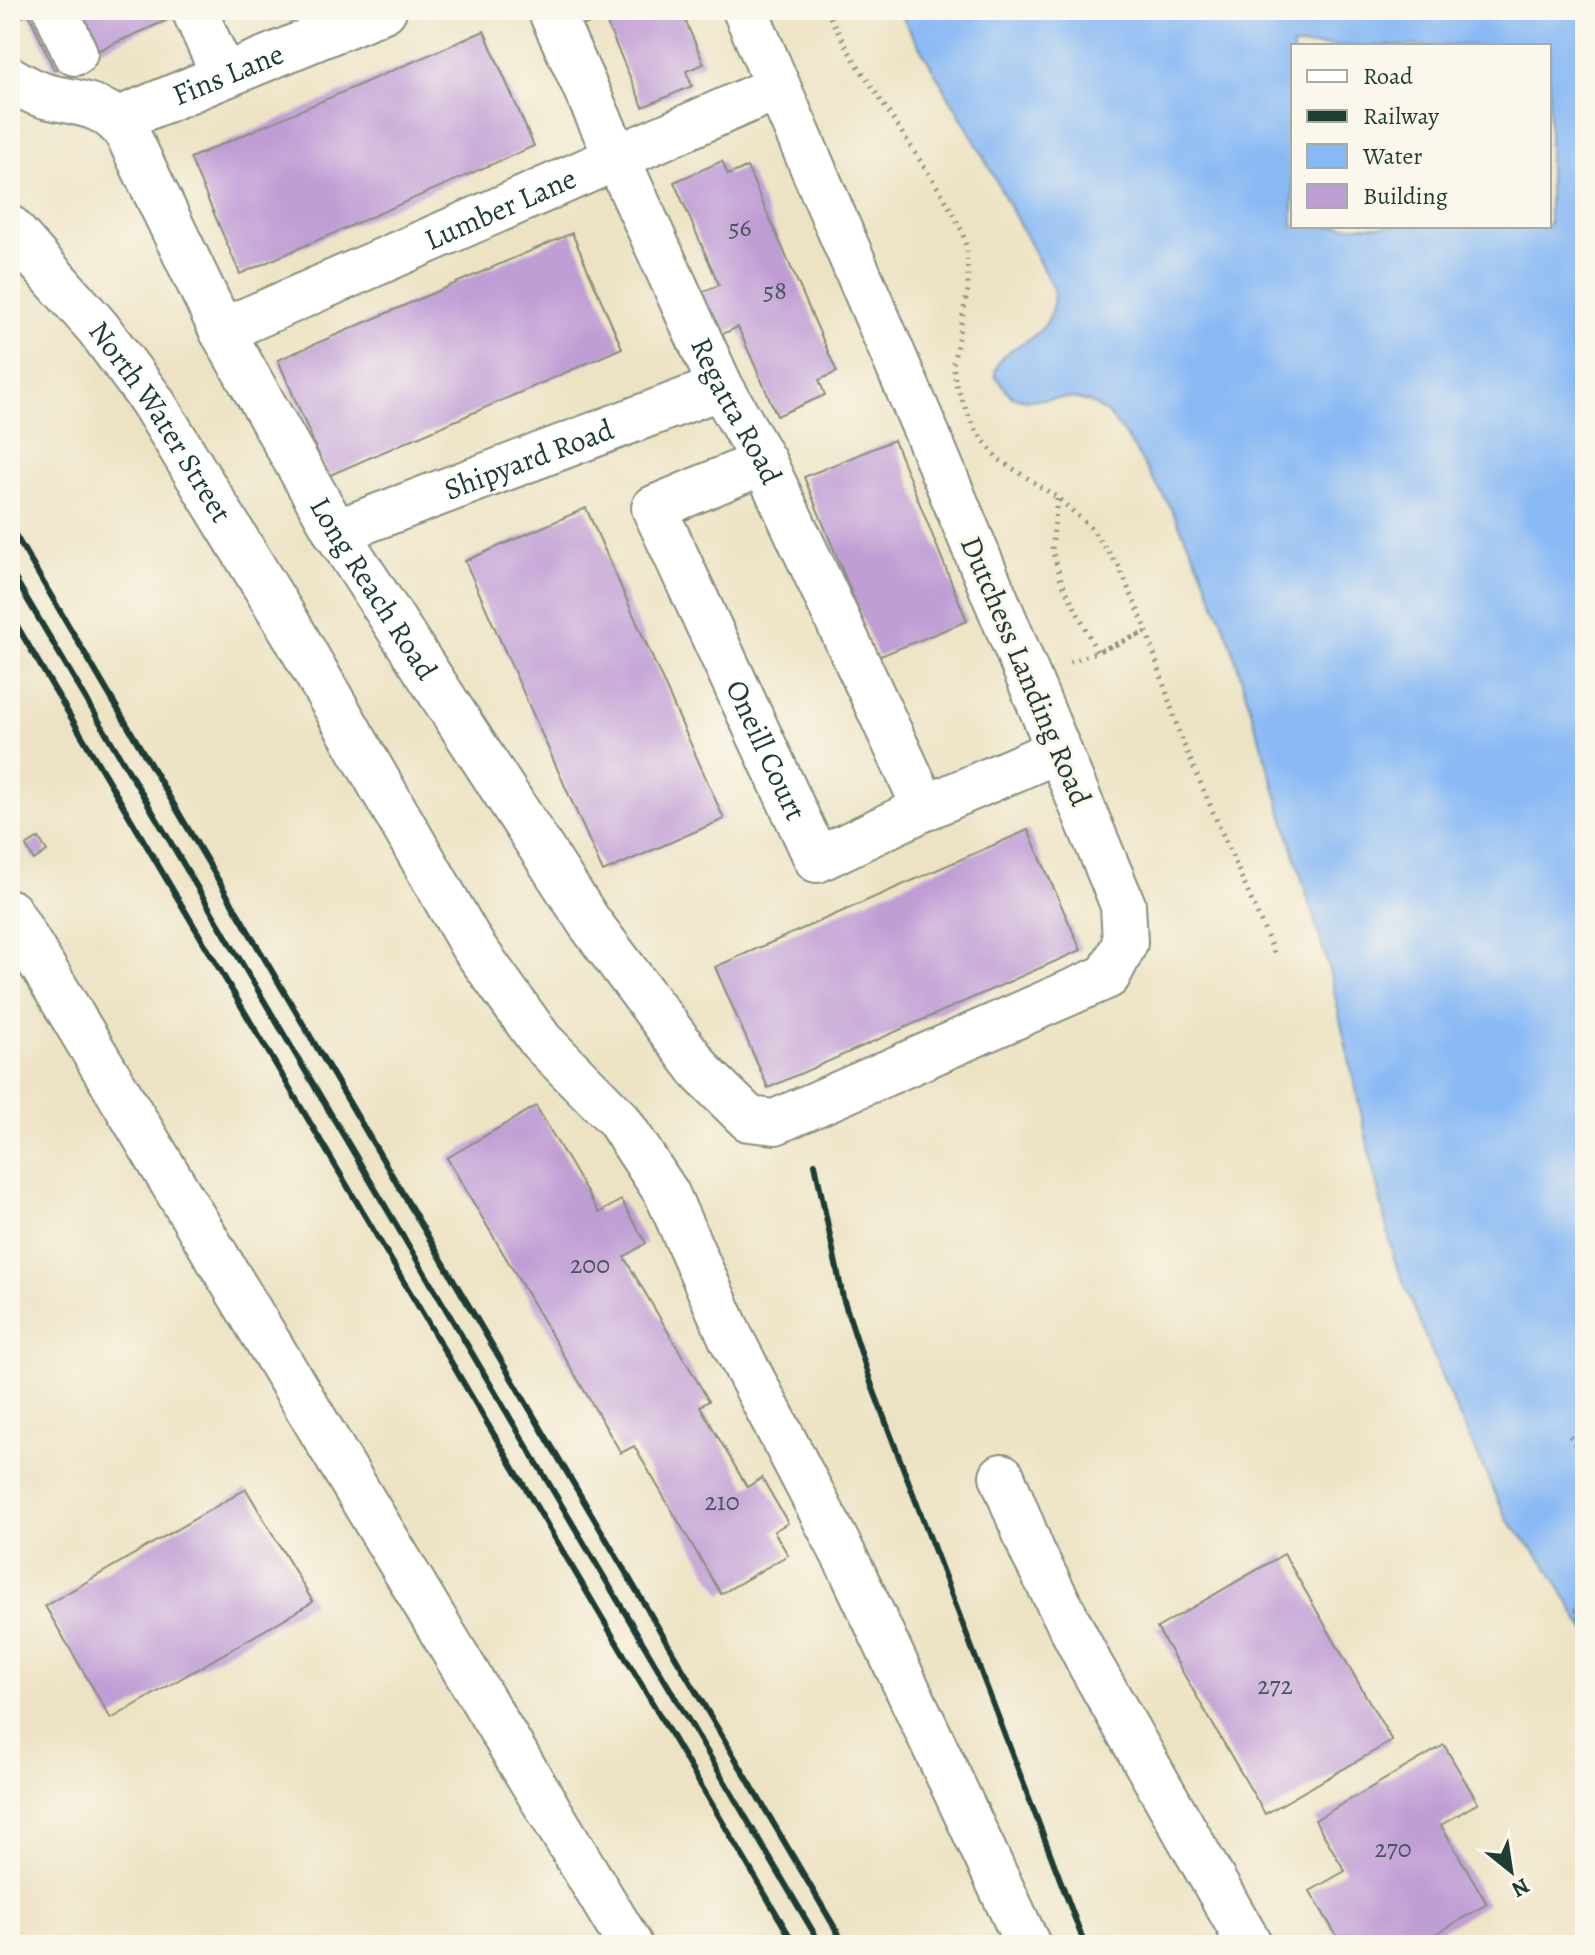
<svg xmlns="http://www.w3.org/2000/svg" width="1595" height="1955" viewBox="0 0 1595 1955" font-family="Alegreya,serif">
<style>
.water{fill:#88b9f4;stroke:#547b94;stroke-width:2;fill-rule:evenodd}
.building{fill:#bf9dd5}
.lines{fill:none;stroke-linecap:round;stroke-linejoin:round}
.minor-casing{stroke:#86907c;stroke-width:48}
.path{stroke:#86907c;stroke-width:5;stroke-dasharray:2 6;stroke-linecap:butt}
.minor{stroke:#fff;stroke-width:44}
.rail{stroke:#1f3d34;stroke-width:6}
.labels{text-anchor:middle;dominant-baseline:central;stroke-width:6;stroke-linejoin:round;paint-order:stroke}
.number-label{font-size:26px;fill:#47555c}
.street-label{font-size:30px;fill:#1f3d34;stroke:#fbf7ec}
</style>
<rect width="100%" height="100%" fill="#fbf7ec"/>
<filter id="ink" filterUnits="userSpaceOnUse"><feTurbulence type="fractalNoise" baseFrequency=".0125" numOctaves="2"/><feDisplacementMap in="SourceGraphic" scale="16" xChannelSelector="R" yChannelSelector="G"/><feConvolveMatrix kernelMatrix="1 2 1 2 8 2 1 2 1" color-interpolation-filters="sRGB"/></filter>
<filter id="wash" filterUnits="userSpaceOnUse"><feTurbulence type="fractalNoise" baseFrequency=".006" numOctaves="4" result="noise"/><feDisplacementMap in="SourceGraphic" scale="32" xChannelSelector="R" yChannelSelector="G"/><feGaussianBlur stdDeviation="1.8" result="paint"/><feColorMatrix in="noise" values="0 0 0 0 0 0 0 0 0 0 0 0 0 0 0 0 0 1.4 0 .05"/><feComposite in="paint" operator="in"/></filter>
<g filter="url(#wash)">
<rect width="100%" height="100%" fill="#ede3c4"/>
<!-- water -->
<path class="water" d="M898 10H1585V1630L1546 1564 1508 1521 1448 1392 1393 1256 1328 965 1230 641 1201 569 1171 508 1126 436 1109 415 1090 402 1071 398 1028 400 1012 397 995 376C997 335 1055 353 1054 290L974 139ZM1293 46H1549V226H1293Z"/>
<g id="blocks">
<!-- building -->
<g class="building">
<path d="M10 10H190L54 70 29 14 10 22Z"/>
<path d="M567 10H681L704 64 686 71 692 86 643 107 604 17 575 29Z"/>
<path d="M484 31 534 146 240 274 190 158Z"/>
<path d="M722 161 728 175 747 167 837 372 819 380 825 395 777 416 738 327 709 340 690 297 719 285 674 182Z"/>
<path d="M572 233 622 348 328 476 278 360Z"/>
<path d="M894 440 967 621 878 657 804 477Z"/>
<path d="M586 508 724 819 603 872 465 561Z"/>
<path d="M1028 830 1081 950 768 1088 715 967Z"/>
<path d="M39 838 47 851 34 860 26 846Z"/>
<path d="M536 1106 599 1213 621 1200 646 1243 624 1257 709 1401 700 1406 747 1487 762 1478 788 1523 774 1531 788 1555 721 1594 634 1446 621 1453 447 1158Z"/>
<path d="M246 1489 313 1602 111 1719 45 1606Z"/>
<path d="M1284 1554 1392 1741 1265 1814 1157 1628Z"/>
<path d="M1444 1745 1478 1803 1441 1825 1487 1904 1417 1945H1342L1310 1891 1345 1871 1315 1820Z"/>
</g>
</g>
</g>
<g filter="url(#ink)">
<use href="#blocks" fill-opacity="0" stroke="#86907c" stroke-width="2"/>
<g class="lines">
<defs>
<g id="minor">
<path d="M56 10 75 53"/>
<path d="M194 10 223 74"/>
<path id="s1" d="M550 10 721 387 764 462 925 808"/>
<path id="s2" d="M10 79C22 86 35 94 50 97 83 104 105 104 127 133L222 331 336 532 589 922 703 1074 749 1119 775 1122 1108 976 1125 943 1123 905 926 431 745 10"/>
<path id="s3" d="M117 120 384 10"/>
<path id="s4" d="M10 228 98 328 152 401 291 629 472 945 541 1041 618 1119 667 1194 731 1338 852 1571 1028 1945"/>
<path id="s5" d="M222 331 778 87"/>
<path id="s6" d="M764 462 654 508 817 860 925 808 1059 750"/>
<path id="s7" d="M336 532 721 387"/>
<path d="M10 912 630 1945"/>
<path d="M1002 1476 1033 1553 1091 1666 1250 1945"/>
</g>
</defs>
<!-- minor casing -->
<use href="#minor" class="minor-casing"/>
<!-- path -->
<g class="path">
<path d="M826 10 851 55 944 197 962 231 967 249 968 289 953 364 956 385 974 428 998 459 1058 498 1091 528 1118 565 1145 626 1181 738 1275 955"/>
<path d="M1057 499 1052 549 1061 580 1097 652 1146 632 1066 664"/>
<path d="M1570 1436 1585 1461"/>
<path d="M1574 1611 1585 1604"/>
</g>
<!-- minor -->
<use href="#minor" class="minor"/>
<!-- rail -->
<g class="rail">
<path d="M10 526 845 1945"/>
<path d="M10 570 821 1945"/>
<path d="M10 614 795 1945"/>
<path d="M815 1164 843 1298 872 1386 1085 1945"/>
</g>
</g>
</g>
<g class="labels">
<!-- number labels -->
<g class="number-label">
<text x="740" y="227">56</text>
<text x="775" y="290">58</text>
<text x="590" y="1264">200</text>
<text x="722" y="1501">210</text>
<text x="1275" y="1685">272</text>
<text x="1393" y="1848">270</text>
</g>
<!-- street labels -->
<g class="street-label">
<text stroke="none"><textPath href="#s3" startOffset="120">Fins Lane</textPath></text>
<text stroke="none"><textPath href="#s5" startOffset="304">Lumber Lane</textPath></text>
<text stroke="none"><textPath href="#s1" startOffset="442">Regatta Road</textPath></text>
<text stroke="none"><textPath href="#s4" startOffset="246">North Water Street</textPath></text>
<text stroke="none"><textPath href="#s7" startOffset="206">Shipyard Road</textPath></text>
<text stroke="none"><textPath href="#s2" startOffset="650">Long Reach Road</textPath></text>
<text transform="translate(1026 671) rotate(67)">Dutchess Landing Road</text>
<text stroke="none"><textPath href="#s6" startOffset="386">Oneill Court</textPath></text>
</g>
</g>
<!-- margin -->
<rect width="1595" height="1955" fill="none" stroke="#fbf7ec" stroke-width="40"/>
<!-- legend -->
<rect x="1291" y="44" width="260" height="184" fill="#fbf7ec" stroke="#a3ada2" stroke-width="2"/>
<rect x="1307" y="70" width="40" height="12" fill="#ffffff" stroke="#a3ada2" stroke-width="2"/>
<text x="1363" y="84" font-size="24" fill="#1f3d34">Road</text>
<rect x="1307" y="110" width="40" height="12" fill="#1f3d34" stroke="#a3ada2" stroke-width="2"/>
<text x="1363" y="124" font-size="24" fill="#1f3d34">Railway</text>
<rect x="1307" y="144" width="40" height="24" fill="#88b9f4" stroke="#a3ada2" stroke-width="2"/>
<text x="1363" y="164" font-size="24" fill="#1f3d34">Water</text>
<rect x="1307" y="184" width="40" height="24" fill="#bf9dd5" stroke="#a3ada2" stroke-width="2"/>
<text x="1363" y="204" font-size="24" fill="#1f3d34">Building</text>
<!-- north arrow -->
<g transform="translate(1511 1871) rotate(150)" stroke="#fbf7ec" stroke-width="6" paint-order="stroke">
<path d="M0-6L14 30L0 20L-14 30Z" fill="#1f3d34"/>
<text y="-12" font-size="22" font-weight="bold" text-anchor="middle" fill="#1f3d34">N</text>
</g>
</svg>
